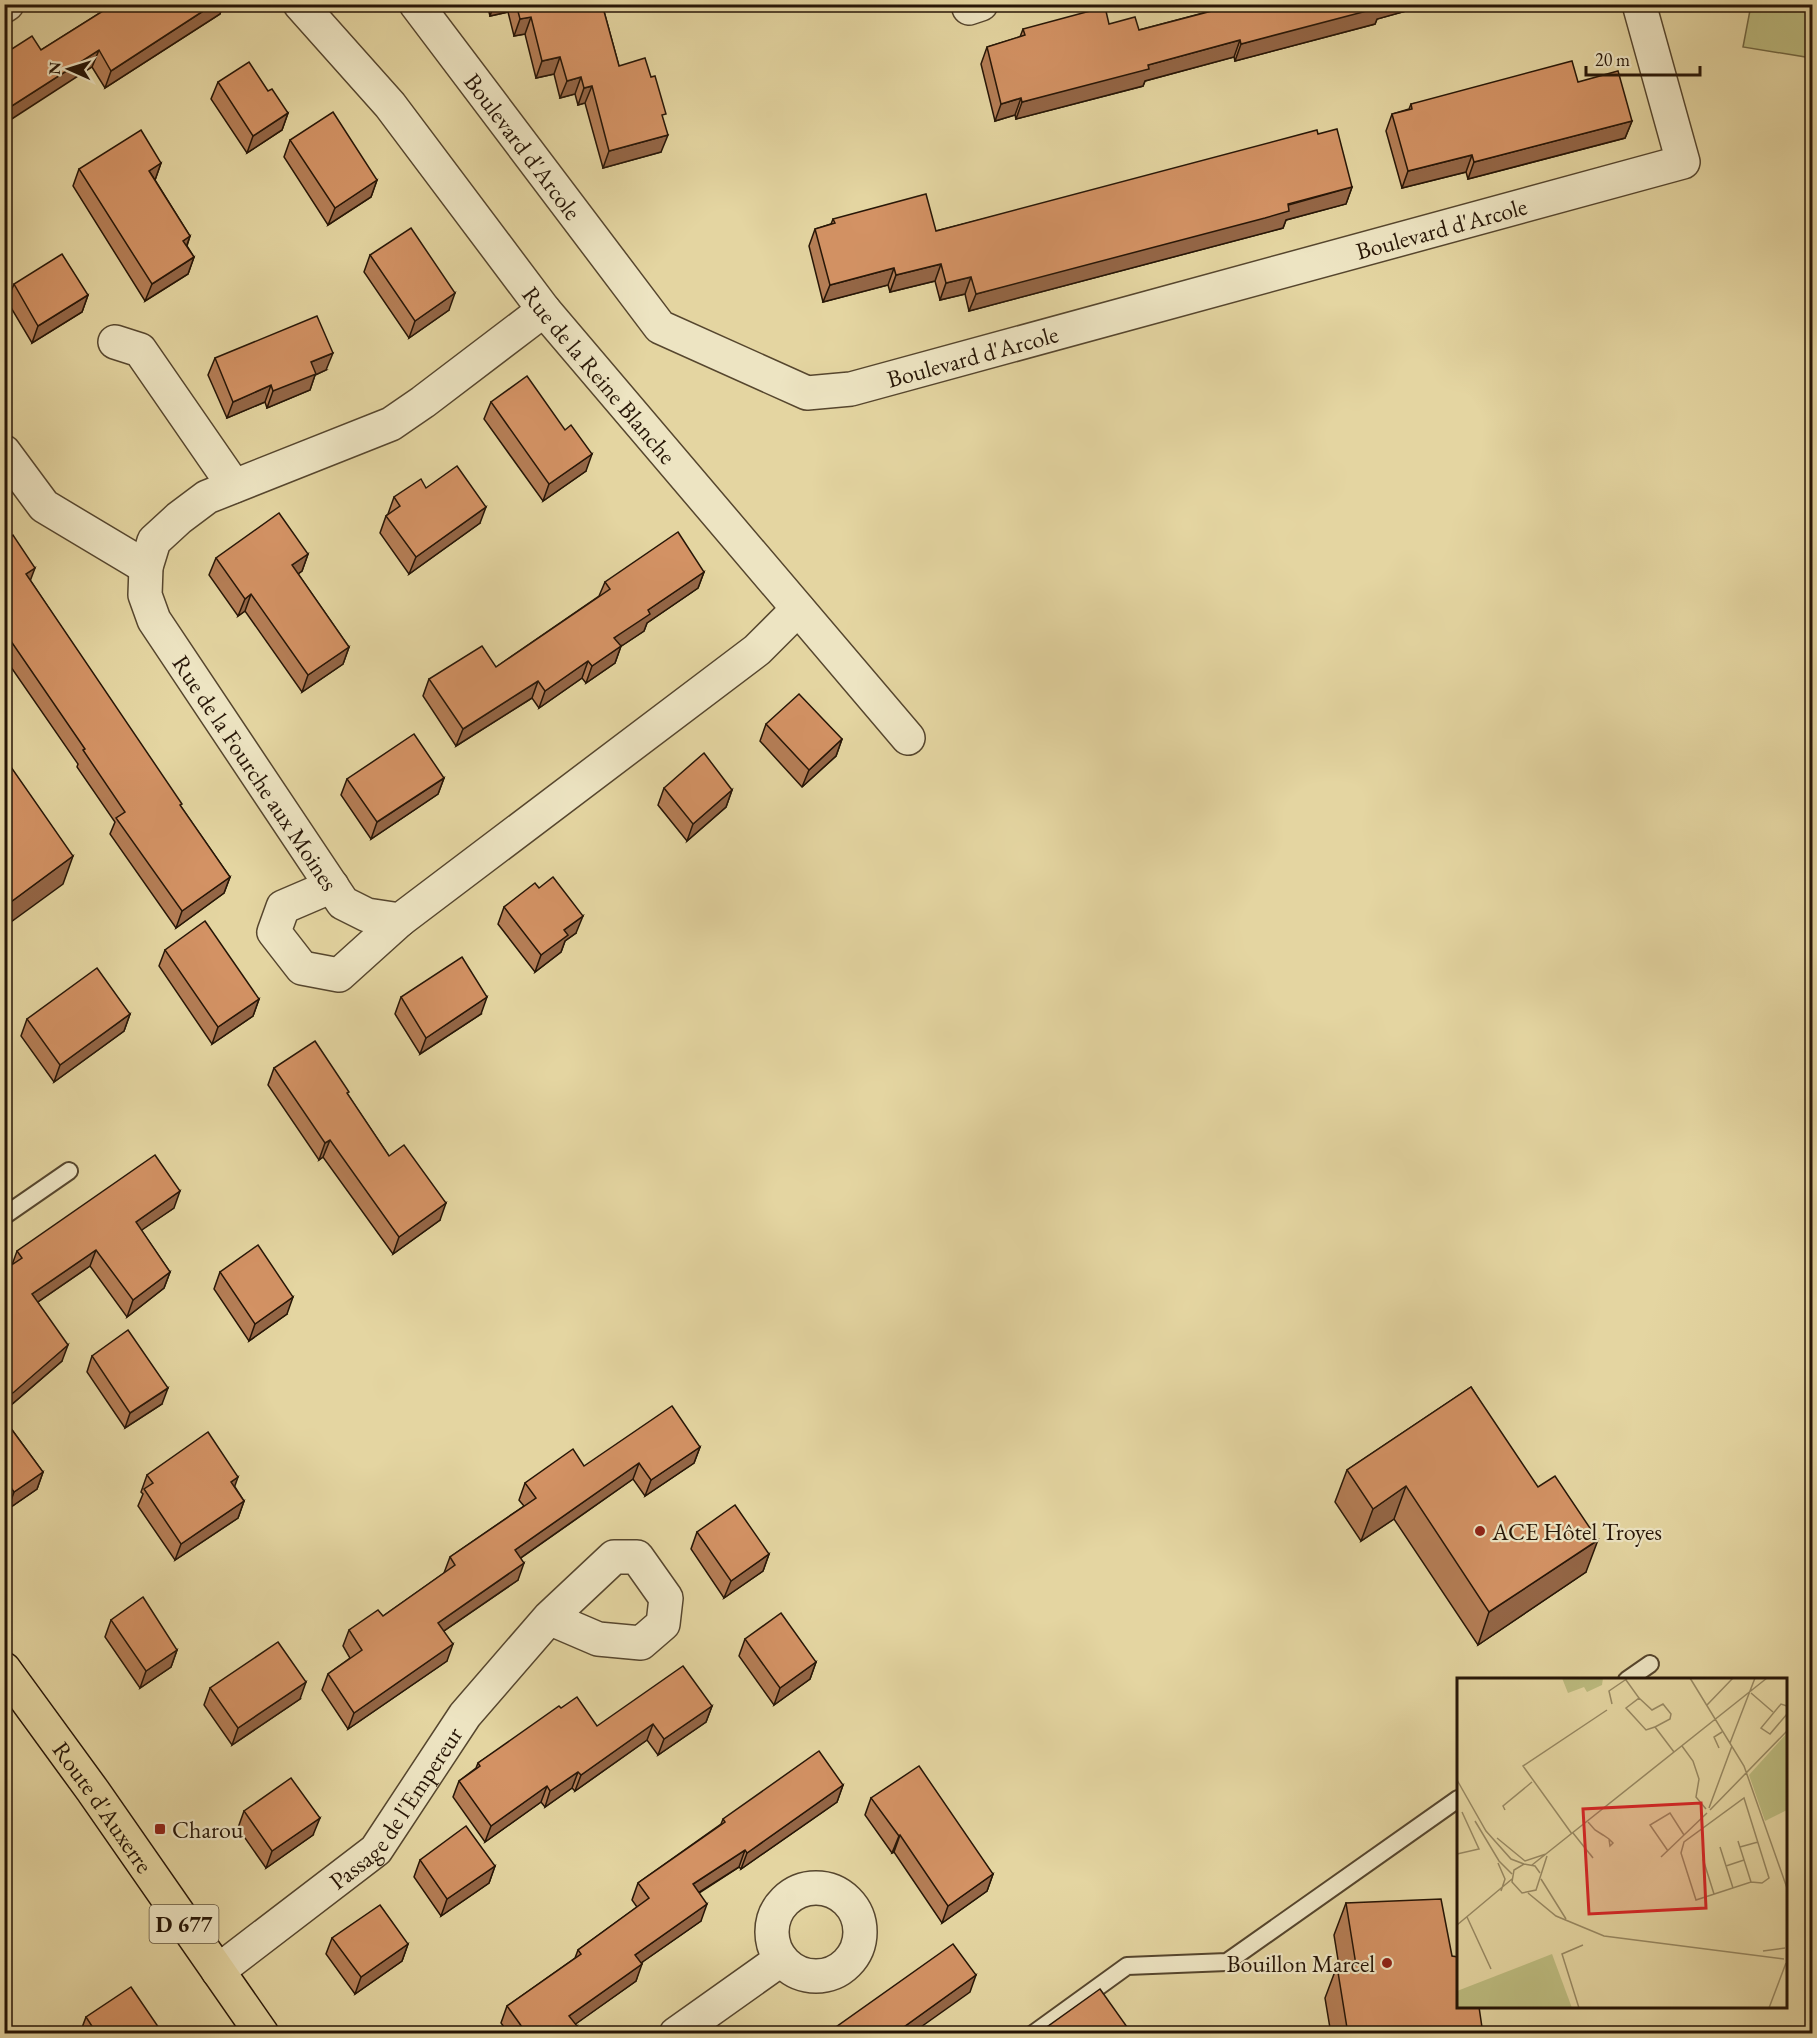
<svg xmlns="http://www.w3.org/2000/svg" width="1817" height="2038" viewBox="0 0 1817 2038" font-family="'EB Garamond',serif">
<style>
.park{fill:#bcbb7f;stroke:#726843;stroke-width:1.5}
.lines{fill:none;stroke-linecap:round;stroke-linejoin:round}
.lane-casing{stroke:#56462e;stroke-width:20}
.street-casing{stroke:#56462e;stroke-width:36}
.primary-casing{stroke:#271607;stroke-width:36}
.lane{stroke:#ede4c2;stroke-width:16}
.street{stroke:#ede4c2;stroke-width:33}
.primary{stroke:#e4d5a1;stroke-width:33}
.wall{fill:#b57e56;stroke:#271607;stroke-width:1.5}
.shaded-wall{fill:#946646;stroke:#271607;stroke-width:1.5}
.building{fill:#d39264;stroke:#271607;stroke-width:1.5}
.poi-dot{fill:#8f2418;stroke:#ede4c2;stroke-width:2}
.labels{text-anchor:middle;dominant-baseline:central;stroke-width:4.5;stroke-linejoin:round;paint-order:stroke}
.shield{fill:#ede4c2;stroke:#62543f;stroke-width:1.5}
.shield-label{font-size:22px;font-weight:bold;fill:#271607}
.street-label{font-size:24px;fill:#271607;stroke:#ede4c2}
.poi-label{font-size:24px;fill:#271607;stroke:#ede4c2;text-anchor:start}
.inset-road{fill:none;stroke:#988963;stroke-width:1.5}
.view{fill:#d62828;fill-opacity:0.15;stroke:#d62828;stroke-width:3}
.inset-edge{fill:none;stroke:#271607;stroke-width:3}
</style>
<rect width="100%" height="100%" fill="#e4d5a1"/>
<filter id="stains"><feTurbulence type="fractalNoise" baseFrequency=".00333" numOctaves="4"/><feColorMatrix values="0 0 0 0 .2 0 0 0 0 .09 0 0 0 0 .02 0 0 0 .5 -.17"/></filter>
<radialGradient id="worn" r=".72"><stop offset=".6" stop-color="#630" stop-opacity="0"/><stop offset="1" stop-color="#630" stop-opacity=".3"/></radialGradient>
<!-- park -->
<path class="park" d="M1751 5H1812V58L1743 47Z"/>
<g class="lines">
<defs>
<g id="lane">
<path d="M4 1216 69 1171"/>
<path d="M1627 1680 1650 1664"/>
<path d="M1033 2034 1127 1966 1227 1962 1458 1799"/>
</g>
<g id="street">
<path id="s1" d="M300 4 390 105 544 310 908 738"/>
<path id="s2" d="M416 4 660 327 807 393 851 389 1683 162 1639 4"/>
<path d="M4 6 7 4"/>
<path d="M969 8 981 4"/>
<path id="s3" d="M544 310 423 402 391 424 207 497 179 518 154 541 146 567 145 595 154 620 343 903 367 915 400 920 757 650 798 609"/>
<path d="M115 342 140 350 234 486"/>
<path d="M4 452 44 506 146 567"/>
<path d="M332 886 283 907 274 932 302 968 339 975 400 920"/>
<circle cx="816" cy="1932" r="44"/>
<path id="s4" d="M218 1971 376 1850 465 1715 549 1618 614 1557H637L666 1598 663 1624 641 1643 598 1639 549 1618"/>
<path d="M676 2034 780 1960"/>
</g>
<g id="primary">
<path id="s5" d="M4 1669 93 1791 262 2034"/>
</g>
</defs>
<!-- lane casing -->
<use href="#lane" class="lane-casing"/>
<!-- street casing -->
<use href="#street" class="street-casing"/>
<!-- primary casing -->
<use href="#primary" class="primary-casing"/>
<!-- lane -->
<use href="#lane" class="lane"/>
<!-- street -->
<use href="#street" class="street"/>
<!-- primary -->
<use href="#primary" class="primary"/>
</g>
<!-- wall -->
<g class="wall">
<path d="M114 4H223L220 14 105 88 92 67 41 50Z"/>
<path d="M487 4H602L619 66 663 121 661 152 603 168 585 103 578 105 575 94 560 98 554 74 536 78 525 34 514 36 508 12 490 16Z"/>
<path d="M1223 4H1431L1377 19 1375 24 1235 61 1234 57 1145 81 1143 86 1016 119 1015 115 995 121 981 64 987 47 1020 37 1023 29 1109 24 1139 30 1222 8Z"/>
<path d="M218 82 268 91 288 113 282 130 247 153 211 99Z"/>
<path d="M1578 82 1632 121 1625 138 1468 179 1466 172 1402 188 1386 131 1392 114 1409 109 1411 104Z"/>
<path d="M1318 134 1352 187 1346 204 1286 220 1283 228 969 311 965 294 940 300 935 281 890 292 888 285 823 302 809 246 815 229 831 224 833 219 936 231Z"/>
<path d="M290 140 377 180 371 197 328 225 284 157Z"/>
<path d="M161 163 155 180 190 236 187 246 194 257 188 274 145 301 73 186 79 169Z"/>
<path d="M370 255 449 310 409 338 364 272Z"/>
<path d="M14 284 88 295 82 312 32 343 7 301Z"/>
<path d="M215 358 326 370 315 375 310 390 267 408 265 402 227 418 208 375Z"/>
<path d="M491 402 586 471 543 501 484 419Z"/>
<path d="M426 488 480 523 409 574 380 533 386 516 388 514 394 497Z"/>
<path d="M4 534 30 580 181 807 230 877 224 893 176 928 110 834 115 822 77 767 78 764 4 657Z"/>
<path d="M308 554 302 571 298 574 349 647 343 664 302 692 245 611 238 616 209 575 216 558Z"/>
<path d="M704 572 698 588 647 623 644 631 621 646 615 663 586 683 582 678 539 708 532 698 456 746 423 696 429 679 496 667 599 596 605 582Z"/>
<path d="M766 724 842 739 836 756 802 787 760 741Z"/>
<path d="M444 778 438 794 371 839 341 795 347 779Z"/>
<path d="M664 788 732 790 726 807 687 841 658 805Z"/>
<path d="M539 888 576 933 565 941 561 952 535 972 498 924 504 907Z"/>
<path d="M165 950 259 999 253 1016 212 1044 159 966Z"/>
<path d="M401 997 481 1014 420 1054 395 1014Z"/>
<path d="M130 1014 124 1031 54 1082 21 1036 27 1019Z"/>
<path d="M274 1068 348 1095 389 1156 440 1220 393 1254 323 1157 319 1160 268 1085Z"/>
<path d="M174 1208 141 1230 170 1272 164 1288 127 1317 90 1266 38 1302 62 1361 4 1411V1270L12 1265 17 1251Z"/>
<path d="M220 1272 287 1314 249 1341 214 1289Z"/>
<path d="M92 1356 162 1404 125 1428 87 1372Z"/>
<path d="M1471 1387 1586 1572 1478 1645 1394 1519 1361 1541 1335 1502 1347 1470Z"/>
<path d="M4 1419 43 1472 37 1489 8 1509 4 1503Z"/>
<path d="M700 1447 694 1463 645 1496 633 1479 521 1558 518 1580 444 1631 447 1661 348 1729 322 1690 328 1674 350 1658 343 1646 349 1630 383 1616 444 1573 450 1557 524 1506 519 1500 525 1483 584 1466Z"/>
<path d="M147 1475 235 1487 244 1501 238 1518 175 1560 138 1506 143 1494 141 1492Z"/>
<path d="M697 1532 769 1554 763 1571 724 1598 691 1549Z"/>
<path d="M111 1620 177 1650 171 1667 140 1688 105 1637Z"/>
<path d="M745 1639 816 1662 810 1679 774 1705 739 1656Z"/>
<path d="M210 1688 300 1699 232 1745 204 1705Z"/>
<path d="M712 1706 706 1722 658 1755 647 1740 575 1791 572 1788 545 1807 541 1802 485 1842 453 1797 459 1781 476 1768 478 1763 561 1708 597 1726Z"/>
<path d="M843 1785 837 1802 741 1869 739 1867 699 1893 701 1921 641 1963 636 1981 575 2024 566 2034H509L501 2023 507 2006 575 1958 578 1950 637 1907 632 1900 638 1883 721 1824 723 1819Z"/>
<path d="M871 1798 993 1874 987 1891 942 1923 894 1852 892 1853 865 1815Z"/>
<path d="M244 1811 313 1835 266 1868 238 1828Z"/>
<path d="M420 1860 495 1866 489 1883 441 1916 414 1877Z"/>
<path d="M1346 1903 1452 1956 1483 2034H1331L1325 1998 1337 1966H1339L1334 1935Z"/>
<path d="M332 1938 408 1944 402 1961 355 1994 326 1954Z"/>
<path d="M86 2017 157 2034 80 2033Z"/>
</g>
<!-- shaded-wall -->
<g class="shaded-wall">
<path d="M214 4H223L220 14 105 88 111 71Z"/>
<path d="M494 4H510L508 12 490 16Z"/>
<path d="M1380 4H1431L1377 19 1375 24 1235 61 1241 44Z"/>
<path d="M531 17 525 34 514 36 520 19Z"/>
<path d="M1240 40 1234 57 1145 81 1143 86 1016 119 1022 102 1148 65Z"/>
<path d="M99 50 92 67 4 124V111Z"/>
<path d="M560 57 554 74 536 78 542 61Z"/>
<path d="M581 77 575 94 560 98 567 81Z"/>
<path d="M592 86 585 103 578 105 584 88Z"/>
<path d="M1021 98 1015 115 995 121 1001 104Z"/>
<path d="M288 113 282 130 247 153 253 136Z"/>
<path d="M1632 121 1625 138 1468 179 1474 162Z"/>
<path d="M668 135 661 152 603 168 609 151Z"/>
<path d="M1472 155 1466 172 1402 188 1408 171Z"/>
<path d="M161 163 155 180 149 171Z"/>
<path d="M377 180 371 197 328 225 335 208Z"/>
<path d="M1352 187 1346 204 1286 220 1283 228 969 311 976 294Z"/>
<path d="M190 236 184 253 183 241Z"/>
<path d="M194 257 188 274 145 301 152 284Z"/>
<path d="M941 264 935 281 890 292 896 275Z"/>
<path d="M894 268 888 285 823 302 830 285Z"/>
<path d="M971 277 965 294 940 300 946 283Z"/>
<path d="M455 293 449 310 409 338 415 321Z"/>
<path d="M88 295 82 312 32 343 38 326Z"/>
<path d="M333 353 326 370 315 375 310 390 267 408 273 391 311 362Z"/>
<path d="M271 385 265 402 227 418 233 402Z"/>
<path d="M592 454 586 471 543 501 549 484Z"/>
<path d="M486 507 480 523 409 574 416 557Z"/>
<path d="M308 554 302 571 286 582 292 565Z"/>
<path d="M35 568 29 584 26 574Z"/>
<path d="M704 572 698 588 647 623 644 631 608 655 614 638 648 610Z"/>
<path d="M251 594 245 611 238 616 245 599Z"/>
<path d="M621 646 615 663 586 683 592 666Z"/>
<path d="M349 647 343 664 302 692 308 675Z"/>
<path d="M588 661 582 678 539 708 545 691Z"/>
<path d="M538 681 532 698 456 746 463 729Z"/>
<path d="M842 739 836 756 802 787 809 770Z"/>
<path d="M444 778 438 794 371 839 377 822Z"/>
<path d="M732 790 726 807 687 841 693 824Z"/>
<path d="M73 856 63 884 4 927V907Z"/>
<path d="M230 877 224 893 176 928 182 911Z"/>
<path d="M583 916 576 933 565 941 561 952 535 972 541 955 564 930Z"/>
<path d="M487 997 481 1014 420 1054 426 1038Z"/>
<path d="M259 999 253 1016 212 1044 218 1027Z"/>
<path d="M130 1014 124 1031 54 1082 60 1065Z"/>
<path d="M330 1140 323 1157 319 1160 325 1143Z"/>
<path d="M180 1191 174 1208 130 1238 136 1222Z"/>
<path d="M446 1203 440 1220 393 1254 399 1237Z"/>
<path d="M96 1250 90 1266 26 1310 32 1294Z"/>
<path d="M170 1272 164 1288 127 1317 133 1300Z"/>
<path d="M293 1297 287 1314 249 1341 255 1324Z"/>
<path d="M68 1345 62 1361 4 1411V1399Z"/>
<path d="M168 1388 162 1404 125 1428 130 1413Z"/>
<path d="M700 1447 694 1463 645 1496 651 1480Z"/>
<path d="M639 1463 633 1479 509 1566 515 1550Z"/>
<path d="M43 1472 37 1489 8 1509 14 1492Z"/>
<path d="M238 1477 232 1494 231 1482Z"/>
<path d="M1406 1486 1394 1519 1361 1541 1373 1509Z"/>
<path d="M244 1501 238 1518 175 1560 181 1544Z"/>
<path d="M1598 1540 1586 1572 1478 1645 1489 1612Z"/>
<path d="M769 1554 763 1571 724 1598 731 1581Z"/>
<path d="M524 1563 518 1580 432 1639 438 1623Z"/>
<path d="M453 1644 447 1661 348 1729 354 1713Z"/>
<path d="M177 1650 171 1667 140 1688 146 1671Z"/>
<path d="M816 1662 810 1679 774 1705 780 1688Z"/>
<path d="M306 1682 300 1699 232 1745 238 1728Z"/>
<path d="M712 1706 706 1722 658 1755 664 1739Z"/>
<path d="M653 1724 647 1740 575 1791 581 1775Z"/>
<path d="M578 1772 572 1788 545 1807 550 1791Z"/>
<path d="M843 1785 837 1802 741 1869 747 1853Z"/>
<path d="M547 1786 541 1802 485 1842 491 1826Z"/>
<path d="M320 1818 313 1835 266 1868 272 1851Z"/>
<path d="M900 1835 894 1852 892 1853 899 1836Z"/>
<path d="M745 1850 739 1867 687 1900 693 1884Z"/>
<path d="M495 1866 489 1883 441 1916 447 1899Z"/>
<path d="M993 1874 987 1891 942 1923 948 1906Z"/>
<path d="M707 1904 701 1921 628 1972 635 1955Z"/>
<path d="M408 1944 402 1961 355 1994 361 1977Z"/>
<path d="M642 1964 636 1981 563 2033 569 2016Z"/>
<path d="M976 1975 970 1992 911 2034H894Z"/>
<path d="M577 2026 574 2034H566Z"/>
<path d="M159 2028 157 2034H150Z"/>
</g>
<!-- building -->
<g class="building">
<path d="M114 4H214L111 71 99 50 4 111V54L32 36 41 50Z"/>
<path d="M516 4H602L619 66 645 58 651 77 655 76 666 114 662 115 668 135 609 151 592 86 584 88 581 77 567 81 560 57 542 61 531 17 520 19Z"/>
<path d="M1230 4H1381L1382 7 1241 44 1240 40 1148 65 1149 69 1022 102 1021 98 1001 104 987 47 1025 35 1023 29 1105 7 1109 24 1135 17 1139 30 1231 6Z"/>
<path d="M1572 61 1578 82 1618 71 1632 121 1474 162 1472 155 1408 171 1392 114 1412 109 1411 104Z"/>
<path d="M249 62 268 91 272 89 288 113 253 136 218 82Z"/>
<path d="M333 112 377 180 335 208 290 140Z"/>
<path d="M1337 129 1352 187 1288 204 1289 211 1265 218 976 294 971 277 946 283 941 264 896 275 894 268 830 285 815 229 835 223 833 219 926 194 936 231 1317 130 1318 134Z"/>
<path d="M141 130 161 163 149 171 190 236 183 241 194 257 152 284 79 169Z"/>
<path d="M411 228 455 293 415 321 370 255Z"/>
<path d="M62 254 88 295 38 326 14 284Z"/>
<path d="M317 316 333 353 311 362 316 374 273 391 271 385 233 402 215 358Z"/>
<path d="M527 376 565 430 571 425 592 454 549 484 491 402Z"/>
<path d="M457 466 486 507 416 557 386 516 400 506 394 497 421 479 426 488Z"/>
<path d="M279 513 308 554 292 565 349 647 308 675 251 594 245 599 216 558Z"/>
<path d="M678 532 704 572 648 610 650 614 614 638 621 646 592 666 588 661 545 691 538 681 463 729 429 679 482 646 496 667 610 589 605 582Z"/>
<path d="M4 534 8 539 13 535 35 568 26 574 182 804 180 805 230 877 182 911 116 818 125 812 83 750 85 749 4 631Z"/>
<path d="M799 694 842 739 809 770 766 724Z"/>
<path d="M414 734 444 778 377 822 347 779Z"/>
<path d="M704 753 732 790 693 824 664 788Z"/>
<path d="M4 757 73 856 4 907Z"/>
<path d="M553 877 583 916 564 930 568 935 541 955 504 907 535 883 539 888Z"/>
<path d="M205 921 259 999 218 1027 165 950Z"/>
<path d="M462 957 487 997 426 1038 401 997Z"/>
<path d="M97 968 130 1014 60 1065 27 1019Z"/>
<path d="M315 1041 349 1092 347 1093 389 1156 404 1145 446 1203 399 1237 330 1140 325 1143 274 1068Z"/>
<path d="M155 1155 180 1191 136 1222 170 1272 133 1300 96 1250 32 1294 68 1345 14 1392 4 1399V1270L22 1258 17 1251Z"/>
<path d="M258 1245 293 1297 255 1324 220 1272Z"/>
<path d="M128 1330 168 1388 130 1413 92 1356Z"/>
<path d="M1471 1387 1538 1487 1555 1476 1598 1540 1489 1612 1406 1486 1373 1509 1347 1470Z"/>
<path d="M672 1406 700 1447 651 1480 639 1463 515 1550 524 1563 438 1623 453 1644 354 1713 328 1674 362 1650 349 1630 378 1610 383 1616 455 1565 450 1557 536 1498 525 1483 573 1449 584 1466Z"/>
<path d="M4 1419 43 1472 14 1492 4 1478Z"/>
<path d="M208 1432 238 1477 231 1482 244 1501 181 1544 144 1489 153 1483 147 1475Z"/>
<path d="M735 1505 769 1554 731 1581 697 1532Z"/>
<path d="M143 1597 177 1650 146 1671 111 1620Z"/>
<path d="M781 1613 816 1662 780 1688 745 1639Z"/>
<path d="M278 1642 306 1682 238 1728 210 1688Z"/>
<path d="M683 1666 712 1706 664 1739 653 1724 581 1775 578 1772 550 1791 547 1786 491 1826 459 1781 480 1766 478 1763 559 1706 561 1708 577 1697 597 1726Z"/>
<path d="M819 1751 843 1785 747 1853 745 1850 693 1884 707 1904 635 1955 642 1964 569 2016 577 2026 566 2034H527L507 2006 581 1954 578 1950 649 1898 638 1883 725 1822 723 1819Z"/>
<path d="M919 1766 993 1874 948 1906 900 1835 899 1836 871 1798Z"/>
<path d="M291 1778 320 1818 272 1851 244 1811Z"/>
<path d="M466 1826 495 1866 447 1899 420 1860Z"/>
<path d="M1441 1899 1452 1956 1458 1957V2007H1479L1483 2034H1348L1337 1966 1356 1965 1346 1903Z"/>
<path d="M380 1905 408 1944 361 1977 332 1938Z"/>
<path d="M953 1944 976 1975 894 2034H826Z"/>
<path d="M131 1987 159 2028 150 2034H97L86 2017Z"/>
<path d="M1100 1989 1132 2034H1037Z"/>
</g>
<!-- markers -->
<g class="poi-dot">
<circle cx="1480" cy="1531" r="6"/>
<rect x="154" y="1823" width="12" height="12" rx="3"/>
<circle cx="1387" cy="1963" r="6"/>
</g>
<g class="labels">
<!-- shield labels -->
<rect class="shield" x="149.5" y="1905" width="69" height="38" rx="4.5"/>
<g class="shield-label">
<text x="184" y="1924">D 677</text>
</g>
<!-- street labels -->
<g class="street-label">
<text stroke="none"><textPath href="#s2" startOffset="178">Boulevard d'Arcole</textPath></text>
<text stroke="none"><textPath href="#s2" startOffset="1222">Boulevard d'Arcole</textPath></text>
<text stroke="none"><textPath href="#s2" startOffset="736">Boulevard d'Arcole</textPath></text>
<text stroke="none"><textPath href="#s1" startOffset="477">Rue de la Reine Blanche</textPath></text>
<text stroke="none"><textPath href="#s3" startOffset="723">Rue de la Fourche aux Moines</textPath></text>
<text stroke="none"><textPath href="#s4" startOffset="244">Passage de l'Empereur</textPath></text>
<text stroke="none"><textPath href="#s5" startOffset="170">Route d'Auxerre</textPath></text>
</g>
<!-- poi labels -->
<g class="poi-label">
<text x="1492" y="1531">ACE Hôtel Troyes</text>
<text x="172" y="1829">Charou</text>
<text x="1375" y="1963" text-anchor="end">Bouillon Marcel</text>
</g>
</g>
<!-- overview -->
<g transform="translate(1457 1678)">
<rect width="330" height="330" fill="#e4d5a1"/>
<path d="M330 55V132L308 143 292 97Z" fill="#bcbb7f"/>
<path d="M105 0H146L145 7 130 14 127 9 111 15Z" fill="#bcbb7f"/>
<path d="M95 276 115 330H0V313Z" fill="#bcbb7f"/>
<path class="inset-road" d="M233 0 287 88 330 210M169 2 182 20 169 30 189 52 198 49 217 74M294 15 316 34M182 20 195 32 206 26 214 36 213 41 198 49M155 26 152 13 171 0M250 27 276 0M330 28 324 26 304 50 313 56 330 36M273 65 298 0M225 68 236 83 242 101 239 119 249 131M262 70 257 59 265 54M0 102 29 153 54 181 67 186M287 120 312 200 305 205 294 204 239 222 224 175 227 164ZM252 130 275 68M48 132 46 128 75 104M253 132 330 53M18 143 42 183 55 196M131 144 138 152 146 157 152 161 156 165 153 168 152 161M116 155 136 180 133 176M115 156 66 88 150 32M40 160 68 183 89 176M281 163 294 204M263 169 276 210M283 169 301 164M211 173 193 147 213 135 227 157M0 176 22 171 5 134M204 179 250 135M246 181 257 216M41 185 48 201 44 213M75 187 310 0M269 188 287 182M83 195 78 188 67 186 57 192 55 204 65 215 79 212 90 178M84 201 109 241M71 215 99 238 147 258 327 281M10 239 34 291M0 247 55 201M306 273 328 270M122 330 105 276 126 267M312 330 329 285"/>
<path class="view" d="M244 125 249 230 132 236 126 131Z"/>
<rect width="330" height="330" class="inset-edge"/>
</g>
<!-- margin -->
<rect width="1817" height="2038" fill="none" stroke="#e4d5a1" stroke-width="24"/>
<rect x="6" y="6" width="1805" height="2026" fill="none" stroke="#271607" stroke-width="3"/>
<rect x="12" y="12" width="1793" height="2014" fill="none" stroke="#271607" stroke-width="1.5"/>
<!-- north arrow -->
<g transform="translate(69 69) rotate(273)" stroke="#ede4c2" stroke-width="4.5" paint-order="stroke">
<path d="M0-4.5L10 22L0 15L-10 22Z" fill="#271607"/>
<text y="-9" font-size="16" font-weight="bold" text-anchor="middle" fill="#271607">N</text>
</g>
<!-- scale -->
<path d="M1586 66v9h114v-9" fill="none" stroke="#271607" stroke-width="3"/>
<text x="1595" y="66" font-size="18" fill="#271607" stroke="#ede4c2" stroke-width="4.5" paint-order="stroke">20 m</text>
<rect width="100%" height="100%" filter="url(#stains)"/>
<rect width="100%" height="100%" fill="url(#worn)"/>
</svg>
